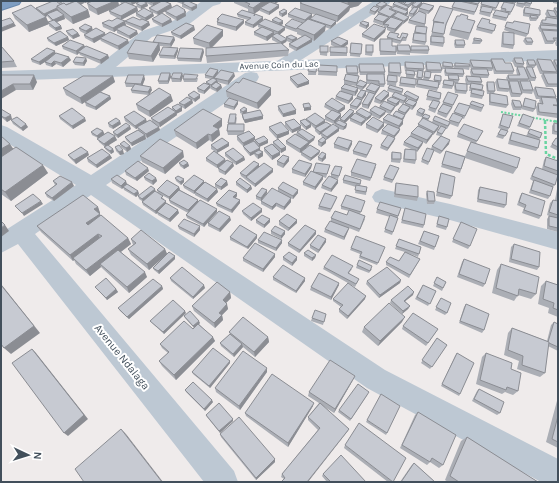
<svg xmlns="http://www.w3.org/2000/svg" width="559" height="483" viewBox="0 0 559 483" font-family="Karla,sans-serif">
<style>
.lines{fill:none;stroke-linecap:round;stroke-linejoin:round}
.highway-casing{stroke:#6988ac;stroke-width:2}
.path-far1{stroke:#69d4a1;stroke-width:2;stroke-dasharray:2 1.5;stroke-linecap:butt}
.path{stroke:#69d4a1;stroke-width:2.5;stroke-dasharray:3 2;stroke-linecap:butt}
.street{fill:#bdc8d3;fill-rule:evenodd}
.highway{fill:#7e9dc1;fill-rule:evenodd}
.wall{fill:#abaeb5;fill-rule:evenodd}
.shaded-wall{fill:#8b8d93}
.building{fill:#c7cad2;stroke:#8b8d93}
.labels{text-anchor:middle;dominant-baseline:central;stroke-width:4;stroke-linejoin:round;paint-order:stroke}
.far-street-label{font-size:9px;fill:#424f5b;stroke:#fff}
.street-label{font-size:11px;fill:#424f5b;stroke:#fff}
</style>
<rect width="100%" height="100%" fill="#efebeb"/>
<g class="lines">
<defs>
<path id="highway" d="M1 1H21L19 4 1 10Z"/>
</defs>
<!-- highway casing -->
<use href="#highway" class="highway-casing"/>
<!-- path-far1 -->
<g class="path-far1">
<path d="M501 112 524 116"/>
<path d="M529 117 558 122"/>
<path d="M545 120V122"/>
</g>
<!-- path -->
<g class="path">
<path d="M545 121 546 154 558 159"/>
<path d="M554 121 558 122"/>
</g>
<!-- street -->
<g class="street">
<path d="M202 1H222L220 4 213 6 188 25 152 37 116 67 277 61 374 1H391L389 4 301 60 558 50V60L1 81V71L95 68 142 31 178 19Z"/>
<path d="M251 72 257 73 259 77 257 81 106 185 385 370 558 459V482H541L367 388 91 195 35 234 234 471 238 482H204L18 244 1 253V233L76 185 1 139V125L7 127 91 175 245 73Z"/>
<path d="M382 189 450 204 558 232V250L450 220 375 202 372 197 375 192Z"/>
</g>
<!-- highway -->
<use href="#highway" class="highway"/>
</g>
<!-- wall -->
<g class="wall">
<path d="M58 1H90L85 3H84L81 5 88 10 90 17 73 24 64 17 65 19 57 22 61 26 62 29 56 31 49 26V24L29 32 15 19 12 13 37 10 36 8 59 4ZM47 16 52 21 48 22 46 17Z"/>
<path d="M93 1H118L119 5 121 4 120 1H136V3L132 5 137 7 138 11 121 20 110 14 109 10 98 15 89 10 87 3Z"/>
<path d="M137 1H143L147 3 146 1H164L171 4 172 8 185 10 186 16 177 21 166 14 165 11 158 15 150 11 149 8 152 6 147 3 148 6 141 9 137 7 136 3 139 2Z"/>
<path d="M174 1H188L197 8 192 11 182 7V4Z"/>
<path d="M234 1H279L276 4 279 5V8L269 15 260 11V10L254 13 255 15 263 20 272 22V20L283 24 281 25 285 27V25L303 23H304L288 17V14L300 9V3L302 2 301 1H363L358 6 350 8 349 11 337 22H336V24L330 29 325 27V31L314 41 312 40V42L296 51 289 47V44L291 43 287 41 286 42 282 44 289 50 288 56 207 63 206 56V48L194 44 193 38 223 30V36L212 48 278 43 272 40V37L267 41 254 35V32L260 28 258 27V25L253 28 245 25V22L248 20 238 17 237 14 248 12V9L234 3ZM312 14 316 15 310 19 312 17ZM285 28 296 32H297V34L302 36 297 39V38L286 37V39L279 35 285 30Z"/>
<path d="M396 1H415L414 3 408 8 407 11H408V14L406 16 409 17 408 20 403 24 394 33 387 30V28L384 27V24L383 26 373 22 374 19 377 15 378 12 380 10H379L374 15 369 13 370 10 375 7 376 5 387 6 392 8 393 7H392L393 4Z"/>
<path d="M454 1H480L474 15 452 10 446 26 443 37 444 43 443 47 430 45V39L431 36H434H431L434 24H433V21L451 9 455 2H453Z"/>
<path d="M505 1H516L510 15H508L506 21 492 18 493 15 500 11Z"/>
<path d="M517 1H532L530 7 524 6 523 8 516 6Z"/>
<path d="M553 1H558V4L553 3Z"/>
<path d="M422 2V5L418 8 417 11 414 15 419 11H418L419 8 433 9 428 14 424 13 425 24V27H427L425 34 426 42 425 45 412 43 413 36 416 26H418L408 23 409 20 412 17 408 16 409 13 412 9 411 8 412 5Z"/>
<path d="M499 2 495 11 492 10 490 17 479 14 481 8H480L481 4Z"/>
<path d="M525 7 540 15 536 21H530L529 18V17L523 16V10Z"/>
<path d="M554 8H558V17H557L556 19H558V46H556L555 43 556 41H555L553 44H545L541 33V32H540L538 28 540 25V23L542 20H545L546 17H547L545 14 547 10 553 11Z"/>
<path d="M287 11V14L282 17 279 15V12Z"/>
<path d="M136 13 154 16 146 21 150 25 142 31 126 24 125 21 140 20 141 19 136 16Z"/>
<path d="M460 16H468L467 19 473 27 468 40 449 35 451 29Z"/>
<path d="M152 19H171L172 22 162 27 153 22Z"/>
<path d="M217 19 244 20V23L236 31 217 25Z"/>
<path d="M112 21 126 25H125L138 34 130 39 117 33V30L114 32 103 27 102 23Z"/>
<path d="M507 22 528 34 526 37 514 34V45L513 49 501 47 502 35 503 32 512 33 504 30Z"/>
<path d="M360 23H369V26L366 29 359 26Z"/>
<path d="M489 23 496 25 492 34 476 30 477 27Z"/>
<path d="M92 27V30L129 43 119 50 101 41 100 39 94 43 85 38 84 35 85 34 80 31 79 28Z"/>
<path d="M195 30 181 39 172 35 171 32Z"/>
<path d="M66 31 78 33 80 36 73 39 68 35Z"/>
<path d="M385 32 374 42 362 37V34Z"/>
<path d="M408 34 406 41H402L400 44 392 42V46L396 47 397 45 410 48 411 46 429 50 428 54 410 53V55L397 54 396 50V55H380L379 42 380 39H387V37H398L400 38Z"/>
<path d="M68 37 69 40 56 46 48 41 47 38Z"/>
<path d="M174 37 175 40 171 47 160 46V50L153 62 129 59 127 53 153 43Z"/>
<path d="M474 38 482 41 480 44H472Z"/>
<path d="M525 38 533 42 532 45H526L523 41Z"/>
<path d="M455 40 465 45 464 48H455L454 44Z"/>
<path d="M331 41H348V44L344 47 347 53V56H330V47H335L331 45Z"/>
<path d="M351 43 362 44 360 57 350 56Z"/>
<path d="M84 45 85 47 108 55 109 58 101 64 80 55 79 53 77 55 63 49 62 46Z"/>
<path d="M366 45 373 52 372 56 365 55Z"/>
<path d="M1 46 14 61 17 67 1 68Z"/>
<path d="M320 46H328L327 56 320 55Z"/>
<path d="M178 48V51L175 59 160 58 159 55Z"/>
<path d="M203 49 204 52 201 62 178 61 177 58Z"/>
<path d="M55 53 71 60 63 67 56 64 52 67 46 65 45 62 40 65 32 62 31 59Z"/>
<path d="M86 58 87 61 84 66 75 65 73 62Z"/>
<path d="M514 58 524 64 523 67H515L512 61Z"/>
<path d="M491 59 505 63 514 71 513 74H494L493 69 492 71H488L489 75 488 78H481L482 82 481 85 482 90V91L483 96 482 99 470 97 471 91H469L470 85H467V91L466 94 455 93 454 86 455 83H454L452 89 442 88 444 80H448V76H445L444 71 445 69H442V66L443 62 453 67 452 68H454L453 67 455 63 470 66 469 70 463 69 464 74 463 77H459V80L458 83 466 84 465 80 466 76H471L470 72 471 69 469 64 470 60 490 61Z"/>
<path d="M537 59 552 62 554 60H558V72H557L556 73 557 74 558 72V87H546L541 76 542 74H540L535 62Z"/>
<path d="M527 60 536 65 534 68H533L536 78 535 81H529L528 79V81L533 90 535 87 556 97V98L558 105V116L557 118 537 115 536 107 538 103 540 104 539 100 540 99H536L533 91 532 94 522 93 520 97H511L509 91 508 92 497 91 495 82 497 79 507 80 506 78 508 75H517L516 70 517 67 525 70 526 67H527L526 63Z"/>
<path d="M405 62 424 69 422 79H423L425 71H426L425 66 426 62 442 70 441 73H431L429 80 434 81 435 75 441 81 440 85H439L437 91 416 87 417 80H416L415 88 399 86 401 77H406V71H405L404 65ZM414 72H417L416 79 414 78 415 75Z"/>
<path d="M389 63 401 73 400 77 397 76 396 86 387 85 388 75V66Z"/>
<path d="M359 64 385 72V75H384L385 84 384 87H380L379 89 375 95 368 109 362 107V104L369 93 366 92V95L362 100 361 104 356 110 350 108V105L356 98 357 96 361 90 358 89V91L355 96 351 95 353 99 348 104 335 99 336 96 341 91V88L345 84H344V80L347 74 346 69V66L358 73V80L357 83H366V75H360L358 67ZM345 84 356 86V87ZM367 84H370L366 89V91L362 90 366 86Z"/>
<path d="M309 65H317L316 75H308Z"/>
<path d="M319 65 337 66V76L318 75Z"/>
<path d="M218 70V73L235 76 228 85 217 82 218 83 221 85 222 88 217 92 211 89 210 88 204 94 198 92 197 88 206 84V82L211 79 205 78V75Z"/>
<path d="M170 73 171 77 168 84H159L158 81Z"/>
<path d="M182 73 183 76 181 82H172L171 78Z"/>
<path d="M1 75 37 82 33 90H16Z"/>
<path d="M113 76 115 82 101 92 110 96 111 99 96 110 86 106 85 102 82 104 66 95 63 88Z"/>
<path d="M290 77 309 84 297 88 290 80Z"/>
<path d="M198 78 197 82H184L183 79Z"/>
<path d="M145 79 142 85 152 90 149 95 173 101 150 117 138 110 136 104 148 95 132 93 131 90 133 87H126L125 83Z"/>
<path d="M487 82 495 91 494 93 508 105 506 108 489 105V94H487L486 85Z"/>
<path d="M239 83 271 88V95L258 109 238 101V104L234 110 224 107V104L235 100 227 97 226 91Z"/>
<path d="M388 88 403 92 401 95 403 96 404 94 418 100 416 102V105L412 110 410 109 409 110 405 115 404 118 403 120V124L399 128 400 129 399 132 394 138H395L394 141 387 151 380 148 381 145 388 136 381 134 382 130 387 124 384 123V126L377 133 366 128V124L383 122V119L393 116V115L397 112 398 110 403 104 399 102V104L395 107 394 109 390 114 385 112V114L379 119 371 115V117L366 121 361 126 350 121V118L345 123 347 124 346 128 343 130 339 129V131L326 140V143L321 147 318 145V141L324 138 321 136V134L319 135 315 131V129L311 125V127L306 130 300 124V121L306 120V119L325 123 331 125V126L335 125V123L340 120V119L354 111 353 115 351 117 356 114V112L369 113 370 110 379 107 380 106 387 102V100L392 97V96L394 93 387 91ZM407 99H408L405 103 404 105 403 104 406 101Z"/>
<path d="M429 90 441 93 439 102H440L435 113 428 110 433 101 426 100Z"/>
<path d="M188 95 200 98 195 102 192 100 193 103 185 109 180 106 182 111 176 114 177 115 160 127 155 124 160 130 147 138 145 136 146 139 132 146 126 140 125 137 138 130V128L136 129 125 121 124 117 146 119V122L152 121 151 118 172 110V107L180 106 179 103 189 98Z"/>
<path d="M458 95 451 110 446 118 437 114 438 111 442 105 443 102Z"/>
<path d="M389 96 380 104 374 102 375 98Z"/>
<path d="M525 98 535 109 533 112 521 109 522 108 521 110H513L511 104 512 100 522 107Z"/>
<path d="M459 103 469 106 470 104 483 108 481 112 469 108 464 119 462 118 458 127 450 124 447 129H445L441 137 449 144 440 154 434 151 428 165 421 162 422 159 431 149 432 146 440 136 436 135 437 132 440 127 439 126 438 129 433 135H432L426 144 423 142 422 145 417 152 416 151V160L415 164 403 162 404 152 405 149 413 150 403 145 404 142 410 136 411 133 418 126V124L422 120H421L422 117 430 116 428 121 432 122 433 120 449 122 454 114Z"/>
<path d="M325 104 345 109 339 113 341 114V117L334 124 325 120V116L331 111 324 107Z"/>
<path d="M278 106 296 114 283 117 278 110Z"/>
<path d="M1 109 12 119 7 122 1 117Z"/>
<path d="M247 109V112L263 116V119L245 123 242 117V114L240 113V110Z"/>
<path d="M417 111 424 114 421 117 416 115Z"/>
<path d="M503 114 509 128 503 139 496 137 501 129 498 128Z"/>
<path d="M523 114 530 127 529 130 517 126Z"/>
<path d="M59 116 86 121 73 129 60 119Z"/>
<path d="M237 117 236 124H244V133L255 137V140L249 143 263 152V156L258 159 255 156 254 154 250 156 244 149 243 146 237 140V136L241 135H228L227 131 228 123Z"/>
<path d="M222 119V126L219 129 220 135 212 142 209 140 197 149 176 136 174 130Z"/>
<path d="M11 120 28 127 23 131 13 124Z"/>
<path d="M285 122 301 126V129L314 140 309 144V145L300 153 286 144V141L296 134 297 132 299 130 292 133 285 126Z"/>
<path d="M108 123 121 124 113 129 109 127Z"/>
<path d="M554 123 558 124V135L552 134V126Z"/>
<path d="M269 127 289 131V134L277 139 269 130Z"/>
<path d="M131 129 118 138 114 135 113 132Z"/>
<path d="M530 129 542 133 539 140 538 148 536 151 508 144 510 136 512 132 526 136Z"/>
<path d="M103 131 104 134 117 140 108 145 113 149 114 152 111 154 106 150 104 147H105L99 142 98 138 92 135 91 132Z"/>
<path d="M483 131 476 143 517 168 513 174 465 158 460 173 441 167 446 151 465 156 471 142 457 137 458 133Z"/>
<path d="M1 136 13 149 48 173 11 201 1 194Z"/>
<path d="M558 139V151L550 147 552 144Z"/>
<path d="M255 140 268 143 259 147 255 143Z"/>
<path d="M352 141V144L348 152 334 148V144Z"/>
<path d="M273 142 286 147V150L281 153 280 152V155L272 160 264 151V148L273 145Z"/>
<path d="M229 143V146L217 153 225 159 226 162 234 166 225 175 219 172 218 168 223 164 217 168 206 161V158L216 152 211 149V145Z"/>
<path d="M120 144 130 146 131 149 127 152 121 147Z"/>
<path d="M115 147 124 154 120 155 116 151Z"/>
<path d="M371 148 366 158 353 154V151Z"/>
<path d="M320 151 319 154 310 161 301 155V152Z"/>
<path d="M392 152 401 159 400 163 391 162V155Z"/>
<path d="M225 153 244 157 245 160 236 165 225 156Z"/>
<path d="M326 154V158L322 162 318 160V157Z"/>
<path d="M68 155H89L76 164 70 158Z"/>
<path d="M110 155 112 158 97 168 88 162 87 158Z"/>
<path d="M140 156 184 157 165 174 142 162Z"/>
<path d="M289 157V161L283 168 277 165V161Z"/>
<path d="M546 157 558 161V175L555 185 552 188 550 196 548 199 529 193 533 181 530 179 534 170 536 167 542 169 544 160Z"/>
<path d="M179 163H188L189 166 184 169 180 166Z"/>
<path d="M312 164 311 168 305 177 292 173V169Z"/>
<path d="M330 165 326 178 323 177V179L315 190 303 185V182L313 172Z"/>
<path d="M259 166 273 169V172L255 187 241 176 240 173Z"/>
<path d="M342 167 338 179 334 178 338 180V183L331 192 321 188 322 185 331 177V174Z"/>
<path d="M376 167 370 181 351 176V172Z"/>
<path d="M125 171H149L137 181 126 175Z"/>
<path d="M398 171 392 183 383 180 384 177Z"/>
<path d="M441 173 452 196 450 199 436 196 440 176Z"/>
<path d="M144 177 156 178 157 181 153 185 145 180Z"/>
<path d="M175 178 184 182 181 185 176 181Z"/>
<path d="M111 179 127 184 138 191 139 194 136 197 124 190 123 187 122 189 112 183Z"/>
<path d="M343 180 361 183 360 186 367 187 366 195 355 193 356 187 343 183Z"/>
<path d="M53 181 74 186 54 201 47 197 45 193 55 185Z"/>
<path d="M204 181V183L217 189 218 192 208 202 195 195V193L194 194 184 188 183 185Z"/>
<path d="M236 182 251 186 252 189 247 193 236 185Z"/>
<path d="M396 183 418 197 417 201 394 197 395 186Z"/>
<path d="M215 184 228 185 221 190 215 187Z"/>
<path d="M179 187 180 190 198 200V202L217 212 204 227 187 218 186 215 188 213 170 203 169 199 158 193 157 190Z"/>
<path d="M480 187 506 205 504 208 477 202 478 190Z"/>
<path d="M558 187V201L555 200 557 189Z"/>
<path d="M278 188 298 193 293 199 290 198 291 202 284 210 276 206 272 210 261 204V201L278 191Z"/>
<path d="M155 189V191L164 199 163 200 166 203 179 213 170 222 158 215 157 213 156 214 143 205 142 202V201L139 199 138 196Z"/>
<path d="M427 191 435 201 434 204H427L426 194Z"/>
<path d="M267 193 261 201 256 199V196Z"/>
<path d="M522 193 541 216 539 219 522 213 524 208 517 205 520 196Z"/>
<path d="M237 196 236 198 240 203 232 213 217 206 216 203Z"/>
<path d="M337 197 336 200 330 212 318 209 319 206Z"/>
<path d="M553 200 558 201V232L547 229V219L549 216 547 215 550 203Z"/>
<path d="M365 201 360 214 365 219 359 232 349 228 348 231 344 240 324 232 325 229 331 221V218L347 215 349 211 341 209V206Z"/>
<path d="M98 207 100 213H99L100 216 128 238 131 244 121 252 147 277 129 293 103 269 101 267 90 276 76 264 74 260 73 261 41 232 37 226Z"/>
<path d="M401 208 392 235 384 232 390 217 376 213 377 209Z"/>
<path d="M242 211 262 212 251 221 243 214Z"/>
<path d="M404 212 424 225 423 228 401 223Z"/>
<path d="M439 216 447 227 446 230 436 227Z"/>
<path d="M270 219V222L264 228 256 223V220Z"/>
<path d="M231 220 220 232 208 226V223Z"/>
<path d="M297 220V223L288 231 279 225V221Z"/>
<path d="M461 222 470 246 468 249 452 242Z"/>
<path d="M178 226 200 230 194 237 179 229Z"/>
<path d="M271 231H285V234L281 239 271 234Z"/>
<path d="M424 231 439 236 434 250 418 244Z"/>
<path d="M316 234 299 253 288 246V243Z"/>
<path d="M230 237 257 238 248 249 230 240Z"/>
<path d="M131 239 165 249 167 254 175 259 159 274 154 270 153 268 166 255 149 270 131 255 128 249 133 245Z"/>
<path d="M326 239V242L318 253 310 248V245Z"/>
<path d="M399 239 421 247 418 257 408 253 420 259 409 278 386 265V262L399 261 405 252 395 249Z"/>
<path d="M258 240 282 243 276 251 258 243Z"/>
<path d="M514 244 539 267 537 270 509 262 511 247Z"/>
<path d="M351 248 384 250 377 265 359 258 360 254 350 250Z"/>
<path d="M304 253 316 255 315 258 312 261 304 256Z"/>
<path d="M275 254V257L263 272 243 261V258Z"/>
<path d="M283 257H297V260L292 266 283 260Z"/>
<path d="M464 259 485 284 483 287 457 277 462 262Z"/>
<path d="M501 264 536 294 531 299 518 295 514 301 492 293 497 270Z"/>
<path d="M357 265 372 269 369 273 356 268Z"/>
<path d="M324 267 352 269 349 273 358 281 355 287 323 269Z"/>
<path d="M273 277 305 281 296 293 273 280Z"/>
<path d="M437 277 446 282 442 291 433 286Z"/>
<path d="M170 278 205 288 193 299 171 281Z"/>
<path d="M401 280 400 283 379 298 366 284 367 281Z"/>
<path d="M546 281 558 285V317L548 313 549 308 538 304 541 286Z"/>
<path d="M339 285 331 300 310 290 311 287Z"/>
<path d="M423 285 436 291 428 306 415 299Z"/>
<path d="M162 286 163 289 129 319 120 311 118 308Z"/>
<path d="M95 287 116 289 118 292 107 300 97 289Z"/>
<path d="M230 292 231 298 226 303 228 309 222 315 223 320 215 328 194 311 192 306Z"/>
<path d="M413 295 405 301 410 306 408 309 402 314 390 303 391 300Z"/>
<path d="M441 298 447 313 445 315 435 310Z"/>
<path d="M333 299H365L347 319 339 312V309L341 307 333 301Z"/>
<path d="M466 304 484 330 482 333 459 323 464 307Z"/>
<path d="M186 313 164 334 152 323 150 321Z"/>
<path d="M326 314 323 325 311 321 312 318Z"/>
<path d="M184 316 200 323 199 324 215 341 176 380 162 366 159 361 168 353 162 348 160 344 194 328 185 318Z"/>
<path d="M402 322 378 346 362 332 364 327Z"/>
<path d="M554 322 558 324V351L548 346 545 373 540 377 517 369 519 361 504 355 508 333 512 328 547 341 551 325Z"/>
<path d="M403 326 438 329 426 346 402 329Z"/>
<path d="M229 332 268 337 269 342 255 357 243 347 234 357 221 346 220 343 230 334Z"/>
<path d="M437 338 447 345 430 369 421 363Z"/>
<path d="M457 353 460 394 459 396 441 386 455 356Z"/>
<path d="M486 353 511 369 518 391 513 395 505 392 502 394 476 384 482 357Z"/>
<path d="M230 363 210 388 193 374 192 372Z"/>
<path d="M267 372 240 410 216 392 215 388Z"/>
<path d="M353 380 334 413 323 406 349 429 347 432 284 479 281 477 282 474 318 430 308 420V417L319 403 308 396 309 392Z"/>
<path d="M479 389 500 413 497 415 472 401 477 391Z"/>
<path d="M185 390 213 402 205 411 186 392Z"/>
<path d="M368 394 350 421 338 412 339 410Z"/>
<path d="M558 397V448L546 442Z"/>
<path d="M313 406 288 447 246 416 245 413Z"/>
<path d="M418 412 443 465 439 468 430 462 427 465 400 448 415 415Z"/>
<path d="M206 415 233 419V421L220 433 207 417Z"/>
<path d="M367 420 387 433 386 435 366 422Z"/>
<path d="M220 434 275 462 256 480 221 437Z"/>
<path d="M467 437 538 482H448L445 480 461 441Z"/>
<path d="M345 445 393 482H388L344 448Z"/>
<path d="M414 463 435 482H400L411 466Z"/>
<path d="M323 474 366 482H327L322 476Z"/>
</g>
<!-- shaded-wall -->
<g class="shaded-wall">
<path d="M81 1H84V3L69 10 67 7Z"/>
<path d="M84 1H90L85 3Z"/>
<path d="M115 1H118L119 6 98 15 96 9Z"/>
<path d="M133 1H136V3L132 5 131 2Z"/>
<path d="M157 1H164L153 7V3Z"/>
<path d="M263 1H269V4L260 8V10L254 14 253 8Z"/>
<path d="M275 1H279L275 4Z"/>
<path d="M354 1H363L358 6 350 8 349 11 337 22 338 16 347 7 348 2Z"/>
<path d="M414 1H415L414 3 408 8V10L405 12 406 9Z"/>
<path d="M422 2V5L416 10V7Z"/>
<path d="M147 3 148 6 141 9V6Z"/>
<path d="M171 4 172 8 158 15 157 12Z"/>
<path d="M387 4V7L380 10 381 7Z"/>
<path d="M197 5V8L192 11 191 8Z"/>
<path d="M279 5V8L269 15V12Z"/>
<path d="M434 6 433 9 428 14 429 11Z"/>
<path d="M137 7 138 11 121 20V16Z"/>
<path d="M57 8 59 11 47 14V16L45 17 44 14Z"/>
<path d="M379 8 378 11 374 15 375 12Z"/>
<path d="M418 8 417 11 413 17V14Z"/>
<path d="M88 10 90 17 73 24 71 17Z"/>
<path d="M185 10 186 16 177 21 176 17Z"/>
<path d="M287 11V14L282 17V14Z"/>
<path d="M408 11V14L404 17 405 14Z"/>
<path d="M396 12 395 15 389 20 390 17Z"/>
<path d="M153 13 154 16 146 21 145 18Z"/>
<path d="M312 14V17L305 23V20Z"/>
<path d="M64 15 65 19 54 23 53 20Z"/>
<path d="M46 17 49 24 29 32 27 25Z"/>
<path d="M263 17V21L253 28V25Z"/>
<path d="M389 17 388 20 383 26V22Z"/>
<path d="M409 17 408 20 403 24 404 21Z"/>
<path d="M171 19 172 22 162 27V24Z"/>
<path d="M244 20V23L236 31V27Z"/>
<path d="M125 21 126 25 114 32 113 28Z"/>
<path d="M283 21V24L279 26V23Z"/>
<path d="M336 21V24L330 29 331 26Z"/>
<path d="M403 21 402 24 394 33 395 29Z"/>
<path d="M149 22 150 25 142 31 141 27Z"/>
<path d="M14 23 16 26 1 32V28Z"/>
<path d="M369 23V26L366 29V26Z"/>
<path d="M326 25 325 31 314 41V35Z"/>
<path d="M61 26 62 29 56 31 55 28Z"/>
<path d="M194 26 195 30 181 39 180 36Z"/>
<path d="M92 27 93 31 87 34 86 31Z"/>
<path d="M285 27V30L278 36V32Z"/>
<path d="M386 28 385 32 374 42V39Z"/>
<path d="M223 30V36L210 49 209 43Z"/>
<path d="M137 31 138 34 130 39 129 36Z"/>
<path d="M274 32V35L267 41 266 37Z"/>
<path d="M78 33 80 36 73 39 72 36Z"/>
<path d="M105 33 106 36 94 43 92 39Z"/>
<path d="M68 37 69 40 56 46 54 43Z"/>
<path d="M174 37 175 40 171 47 170 44Z"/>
<path d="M297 38V41L292 44V40Z"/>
<path d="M287 39 286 42 281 45V42Z"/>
<path d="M312 39V42L296 51 297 48Z"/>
<path d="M128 40 129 43 119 50 118 46Z"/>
<path d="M348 41V44L341 49V46Z"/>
<path d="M159 43 160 50 153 62 151 56Z"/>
<path d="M84 45 86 49 78 52 79 53 77 55 76 51Z"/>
<path d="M178 48V51L175 59 174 56Z"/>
<path d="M203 49 204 52 201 62 200 59Z"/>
<path d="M55 51 56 55 40 65 39 62Z"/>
<path d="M108 55 109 58 101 64 100 60Z"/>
<path d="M69 57 71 60 63 67 61 63Z"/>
<path d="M86 58 87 61 84 66 83 63Z"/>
<path d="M54 61 56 64 52 67 51 64Z"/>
<path d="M218 70V73L213 80V77Z"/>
<path d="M170 73 171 77 168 84V81Z"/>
<path d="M182 73 183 76 181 82 180 79Z"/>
<path d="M234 73 235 76 228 85V81Z"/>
<path d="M34 75 37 82 33 90 30 84Z"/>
<path d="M144 75 145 79 142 87 141 84Z"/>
<path d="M113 76 115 82 82 104 80 98Z"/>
<path d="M217 80 218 83 211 86V88V85Z"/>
<path d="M309 81V84L297 88 298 85Z"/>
<path d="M367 83 366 86 362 90 363 87Z"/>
<path d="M13 84 16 90 1 99V91Z"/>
<path d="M210 85V88L204 94V91Z"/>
<path d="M221 85 222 88 217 92 216 89Z"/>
<path d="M380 86 379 89 375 95 368 109V105L375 95V92Z"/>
<path d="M151 87 152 90 149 95 148 92Z"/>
<path d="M271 88V95L258 109 257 103Z"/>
<path d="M358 88V91L355 96V92Z"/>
<path d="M366 91V95L362 100 361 104 356 110 357 107 362 101V98Z"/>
<path d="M389 93V96L380 104 381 101Z"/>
<path d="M171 95 173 101 150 117 149 111Z"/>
<path d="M200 95V98L195 102 194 99Z"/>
<path d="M353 95V99L348 104 349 101Z"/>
<path d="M110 96 111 99 96 110 95 107Z"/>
<path d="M407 97 406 101 403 104 404 101Z"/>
<path d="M419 97 418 100 415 103 416 100Z"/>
<path d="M192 100 193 103 185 109 184 105Z"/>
<path d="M400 100 399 104 395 107 396 104Z"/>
<path d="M238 101V104L234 110V107Z"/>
<path d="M417 102 416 105 412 110 413 106Z"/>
<path d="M345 106V109L338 114V111Z"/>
<path d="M395 106 394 109 390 114 391 111Z"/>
<path d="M182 107V111L176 114V111Z"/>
<path d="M311 107V110L304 111V108Z"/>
<path d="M410 107 409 110 405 115 404 118 401 122 402 119 404 116 405 113Z"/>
<path d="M247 109V112L243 115V112Z"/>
<path d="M296 110V114L283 117V114Z"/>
<path d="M425 110 424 114 421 117 422 114Z"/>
<path d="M354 111 353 115 344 124V121Z"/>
<path d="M386 111 385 114 379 119 380 116Z"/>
<path d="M176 112 177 115 160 127 159 123Z"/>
<path d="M341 114V117L334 124V121Z"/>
<path d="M372 114 371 117 366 121 367 118Z"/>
<path d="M11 115 12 119 7 122 5 118Z"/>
<path d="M263 116V119L245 123 244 120Z"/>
<path d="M85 118 86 121 73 129 72 126Z"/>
<path d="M146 119 147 122 137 127 138 128 136 129 135 126Z"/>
<path d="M222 119V126L214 132 213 126Z"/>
<path d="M366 119 365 122 361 126V123Z"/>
<path d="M325 120V123L316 129V126Z"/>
<path d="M403 120V124L398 129 399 126Z"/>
<path d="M120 121 121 124 113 129 112 126Z"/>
<path d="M384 123V126L377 133 378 130Z"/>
<path d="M26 124 28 127 23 131 21 128Z"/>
<path d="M311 124V127L306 130V127Z"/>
<path d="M347 124 346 128 343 130 344 127Z"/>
<path d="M331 125 330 129 321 133V134L319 135 320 132Z"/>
<path d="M130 126 131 129 118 138 117 135Z"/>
<path d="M301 126V129L292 133V130Z"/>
<path d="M439 126 438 129 433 135 434 132Z"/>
<path d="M159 127 160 130 147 138 146 134Z"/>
<path d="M339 128V131L326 140 327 137Z"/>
<path d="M219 129 220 135 212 142 211 135Z"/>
<path d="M400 129 399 132 393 139 394 136Z"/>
<path d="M103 131 105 135 98 139 97 136Z"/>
<path d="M289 131V134L277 139V135Z"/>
<path d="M433 133 432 136 426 144 427 140Z"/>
<path d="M208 134 209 140 197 149 196 143Z"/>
<path d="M145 135 146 139 132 146 131 143Z"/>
<path d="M115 136 117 140 106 147 104 144Z"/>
<path d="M255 137V140L244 146 243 143Z"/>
<path d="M315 137 314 140 309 144V141Z"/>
<path d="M395 138 394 141 387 151 388 148Z"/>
<path d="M268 140V143L259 147V144Z"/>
<path d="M326 140V143L321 147 322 143Z"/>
<path d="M450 140 449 144 440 154 442 151Z"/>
<path d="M352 141V144L348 152V149Z"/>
<path d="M309 142V145L300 153V149Z"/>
<path d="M423 142 422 145 417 152 418 148Z"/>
<path d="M229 143V146L217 153V150Z"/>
<path d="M10 144 16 153 1 162V149Z"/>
<path d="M372 145 371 148 366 158 367 155Z"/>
<path d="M130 146 131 149 127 152 126 148Z"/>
<path d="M286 147V150L281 153V149Z"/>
<path d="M260 148V151L254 153V154L250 156V153Z"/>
<path d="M113 149 114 152 111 154 110 151Z"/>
<path d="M123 150 124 154 120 155 119 152Z"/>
<path d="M183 151 184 157 165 174 163 168Z"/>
<path d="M320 151 319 154 310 161 311 158Z"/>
<path d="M88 152 89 155 76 164 74 160Z"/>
<path d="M263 152V156L258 159V155Z"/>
<path d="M280 152V155L272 160V156Z"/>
<path d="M326 154V158L322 162V159Z"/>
<path d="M110 155 112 158 97 168 96 165Z"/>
<path d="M244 157 245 160 236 165V162Z"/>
<path d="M289 157V161L283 168 284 164Z"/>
<path d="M225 159 226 162 217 168V165Z"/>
<path d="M188 163 189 166 184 169 183 166Z"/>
<path d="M233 163 234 166 225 175V172Z"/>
<path d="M259 164V167L246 177V179V176Z"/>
<path d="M312 164 311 168 305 177V174Z"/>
<path d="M43 165 48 173 11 201 5 192Z"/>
<path d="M148 168 149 171 137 181 135 178Z"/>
<path d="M273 169V172L255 187V184Z"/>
<path d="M323 176V179L315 190V187Z"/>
<path d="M156 178 157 181 153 185 152 181Z"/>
<path d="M184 179V182L181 185 180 182Z"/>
<path d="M338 180V183L331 192V189Z"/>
<path d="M126 181 127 184 122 189 121 186Z"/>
<path d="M204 181V184L195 192V193L194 194V191Z"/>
<path d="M227 181 228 185 221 190V187Z"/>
<path d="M72 182 74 186 54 201 52 198Z"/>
<path d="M251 186 252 189 247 193V190Z"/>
<path d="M179 187 180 190 169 200V197Z"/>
<path d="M155 189 156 193 143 202 142 199Z"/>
<path d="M217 189 218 192 208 202 207 199Z"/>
<path d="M267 190V193L261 201V198Z"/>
<path d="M298 190V193L293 199V196Z"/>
<path d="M138 191 139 194 136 197 134 194Z"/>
<path d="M237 193V196L234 200 233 197Z"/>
<path d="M291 198V202L284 210V207Z"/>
<path d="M198 200 199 203 189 213 188 210Z"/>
<path d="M240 200V203L232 213 231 210Z"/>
<path d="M41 201 43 204 24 216 22 213Z"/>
<path d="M166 201V205L156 214 155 211Z"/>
<path d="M276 203V206L272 210V207Z"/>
<path d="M98 207 100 213 97 215 94 209Z"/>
<path d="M217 209V212L204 227 203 224Z"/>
<path d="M262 209V212L251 221V218Z"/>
<path d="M178 210 179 213 170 222 169 219Z"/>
<path d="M100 214 102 220 90 229 86 223Z"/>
<path d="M230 217 231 220 220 232 219 229Z"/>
<path d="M270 219V222L264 228V225Z"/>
<path d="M297 220V223L288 231 289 228Z"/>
<path d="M5 225 9 231 1 237V228Z"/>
<path d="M200 226V230L194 237V234Z"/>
<path d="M349 228 348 231 344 240V237Z"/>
<path d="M285 231V234L281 239V236Z"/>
<path d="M316 231V234L299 253 300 250Z"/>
<path d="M98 234 101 240 73 258 74 260 73 261 70 255Z"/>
<path d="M257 235V238L248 249 247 247Z"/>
<path d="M128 238 131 244 102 266 100 264 101 267 90 276 86 270Z"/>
<path d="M326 239V242L318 253 319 250Z"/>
<path d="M282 240V243L276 251V248Z"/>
<path d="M165 249 167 254 149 270 147 264Z"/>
<path d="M275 254V257L263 272V269Z"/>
<path d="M316 255 315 258 312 261V258Z"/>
<path d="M175 256V259L159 274 158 271Z"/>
<path d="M297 257V260L292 266V263Z"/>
<path d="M145 272 147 277 129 293 127 287Z"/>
<path d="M305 278V281L296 293V291Z"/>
<path d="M401 280 400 283 379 298 380 295Z"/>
<path d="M339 283V285L331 300V297Z"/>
<path d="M1 284 40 333 11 354 4 348Z"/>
<path d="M204 285 205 288 193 299V297Z"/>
<path d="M162 286 163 289 129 319 127 317Z"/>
<path d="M116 289 118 292 107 300 106 298Z"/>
<path d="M230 292 231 298 224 305 223 300Z"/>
<path d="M414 292 413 295 403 303 404 301Z"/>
<path d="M366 296 365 299 347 319 348 316Z"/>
<path d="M227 304 228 309 222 315 223 320 215 328 214 323 219 313Z"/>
<path d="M410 306 408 309 402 314 403 311Z"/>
<path d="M185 311 186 313 164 334 163 332Z"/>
<path d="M405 317 402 322 378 346 380 341Z"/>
<path d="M199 321 200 323 194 328 193 326Z"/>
<path d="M213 337 215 341 176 380 174 375Z"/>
<path d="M268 337 269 342 255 357 254 352Z"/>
<path d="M242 344 243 347 234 357 233 354Z"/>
<path d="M32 349 36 353 88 419 68 436 64 433Z"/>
<path d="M230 361V363L210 388 209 386Z"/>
<path d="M267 368V372L240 410 239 406Z"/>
<path d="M355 376 353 380 334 413 335 409Z"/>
<path d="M212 400 213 402 205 411 204 409Z"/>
<path d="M314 403 313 406 288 447V443Z"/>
<path d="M233 419V421L220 433 219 431Z"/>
<path d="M121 429 126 434 163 482H162Z"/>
<path d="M349 429 347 432 308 482H307Z"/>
<path d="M275 459V462L256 480V478Z"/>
</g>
<!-- building -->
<g class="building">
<path d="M53 1H56L61 5 57 6V8L44 14 36 8Z"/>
<path d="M59 1H75L66 5 64 3 63 4Z"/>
<path d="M76 1 88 10 71 17 57 6 64 3 66 5Z"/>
<path d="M93 1H115L96 9 87 3Z"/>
<path d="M141 1H143L147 3 141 6 136 3Z"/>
<path d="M148 1H157L153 3Z"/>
<path d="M162 1H164L171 4 157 12 149 8Z"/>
<path d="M186 1H188L197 5 191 8 182 3Z"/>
<path d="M243 1H263L253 8 248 6 250 4Z"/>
<path d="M303 1H339L350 5 338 16 300 3Z"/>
<path d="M344 1H354L348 2Z"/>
<path d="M382 1 387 4 381 7 376 5Z"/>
<path d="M396 1 409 7 406 9 393 4Z"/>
<path d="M398 1H405L403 3Z"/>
<path d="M407 1H414L408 5 404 4Z"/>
<path d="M417 1 422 2 416 7 412 5Z"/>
<path d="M455 1H459L478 5 475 12 452 7Z"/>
<path d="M465 1H480L478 4Z"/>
<path d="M482 1H492L499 2 496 8 481 4Z"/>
<path d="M505 1H516L515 3Z"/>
<path d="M518 1H532L531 4 525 2V4L517 3Z"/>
<path d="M125 2 137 7 121 16 109 11Z"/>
<path d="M270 2 279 5 269 12 260 8Z"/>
<path d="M504 2 515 4 511 12 505 11 506 9 501 8Z"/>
<path d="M423 3 434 6 429 11 419 8Z"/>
<path d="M31 5 46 17 27 25 12 13Z"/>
<path d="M177 5 185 10 184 11 186 12 176 17 165 11Z"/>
<path d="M387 5 392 7 389 9 396 12 390 17 378 12Z"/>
<path d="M374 6 379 8 375 12 370 10Z"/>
<path d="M395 6 408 11 405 14 391 9Z"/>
<path d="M440 6 453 9 446 24 444 34 432 32 434 22 444 23 433 21Z"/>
<path d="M482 6 493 8 491 13 480 11Z"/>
<path d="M414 7 418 8 413 14 409 13Z"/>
<path d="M525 7 540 10V15L524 13Z"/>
<path d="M144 8 153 13 145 18 136 13Z"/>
<path d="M295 8 312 14 305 20 288 14Z"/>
<path d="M554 8H558V14Z"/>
<path d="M284 9 287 11 282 14 279 12Z"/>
<path d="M57 10 64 15 53 20 47 14Z"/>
<path d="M242 10 255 14 254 16 255 14 263 17 253 25 245 22 251 18 237 14Z"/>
<path d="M496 10 509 13 507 18 493 15Z"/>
<path d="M547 10 554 11 557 17 550 16Z"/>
<path d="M419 11 426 14 425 24 409 20Z"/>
<path d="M398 12 409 17 404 21 393 16Z"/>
<path d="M162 13 171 19 162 24 152 19Z"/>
<path d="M222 14 244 20 236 27 217 22 219 19H217Z"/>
<path d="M316 14 336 21 331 26 310 19Z"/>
<path d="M379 14 389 17 383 22 374 19Z"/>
<path d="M461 14 468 16 467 19 475 21 470 33 451 29 457 16H460Z"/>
<path d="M530 15 537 16 538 18H531Z"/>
<path d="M133 17 140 20 142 19 149 22 141 27 125 21Z"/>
<path d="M276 17 283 21 279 23 272 20Z"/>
<path d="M391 17 403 21 395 29 387 27 389 25 384 24Z"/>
<path d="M546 17 558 19V25L542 23V20H546Z"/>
<path d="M10 18 14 23 1 28V21Z"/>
<path d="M117 18 125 21 113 28 102 23 109 20 112 21Z"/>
<path d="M482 18 490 20 489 23 496 25 494 31 477 27Z"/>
<path d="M265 19 285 27 278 32 258 24Z"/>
<path d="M292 19 303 23 296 29 285 25Z"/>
<path d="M308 19 326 25 314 35 297 28Z"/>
<path d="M54 20 61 26 55 28 48 22Z"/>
<path d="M363 21 369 23 366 26 360 23Z"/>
<path d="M514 21 530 24 528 34 505 27 507 22 513 23Z"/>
<path d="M186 23 194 26 180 36 171 32Z"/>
<path d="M85 24 92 27 86 31 79 28Z"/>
<path d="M374 24 386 28 374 39 362 34Z"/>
<path d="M124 25 137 31 129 36 116 29Z"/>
<path d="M207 25 223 30 209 43 193 38Z"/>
<path d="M540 25 557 26 558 30 541 29Z"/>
<path d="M416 26 427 27 426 34 415 32Z"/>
<path d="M262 27 274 32 266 37 254 32Z"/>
<path d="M96 28 105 33 92 39 84 35Z"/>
<path d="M73 29 78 33 72 36 66 31Z"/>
<path d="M542 30 558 31V38H553L555 41H547Z"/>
<path d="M60 31 68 37 54 43 47 38Z"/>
<path d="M110 32 128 40 118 46 100 38Z"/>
<path d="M390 32 399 34 397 37 400 38 402 33 408 34 406 38 403 37 401 41 387 37Z"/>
<path d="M503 32 514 33V45L503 44Z"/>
<path d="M277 33 287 39 281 42 272 36Z"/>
<path d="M414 33 426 34V42L413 40Z"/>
<path d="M157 35 174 37 170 44 153 42Z"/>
<path d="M291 35 297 38 292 40 286 37Z"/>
<path d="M305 35 312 39 297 48 289 44Z"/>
<path d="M431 36 444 37V43L431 42Z"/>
<path d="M338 37 348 41 341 46 331 41Z"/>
<path d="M474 38 481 39 482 41 474 40Z"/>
<path d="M525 38H531L533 42H527Z"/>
<path d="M380 39H392V46H396V52L380 51Z"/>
<path d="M70 40 84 45 76 51 62 46Z"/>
<path d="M135 40 159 43 151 56 127 53Z"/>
<path d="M455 40H464L465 45H456Z"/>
<path d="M281 43 289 50 206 56V48Z"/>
<path d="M351 43 362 44 361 54 350 53Z"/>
<rect x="366" y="45" width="7" height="7"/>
<path d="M397 45H409L411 51H398Z"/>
<path d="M1 46 14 61 1 62Z"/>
<path d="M86 46 108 55 100 60 78 52Z"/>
<rect x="320" y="46" width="8" height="6"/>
<path d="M411 46H428L429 50H411Z"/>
<path d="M163 47 178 48 174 56 159 55Z"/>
<path d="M330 47H347V53L330 52Z"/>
<path d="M47 48 55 51 39 62 31 59Z"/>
<path d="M180 48 203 49 200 59 177 58Z"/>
<path d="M56 53 69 57 61 63 54 61 51 64 45 62Z"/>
<path d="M76 57 86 58 83 63 73 62Z"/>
<path d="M514 58H522L524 64 516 63Z"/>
<path d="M491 59H503L505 63H511L514 71H496Z"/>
<path d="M537 59 551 60 557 72 542 71Z"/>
<path d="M470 60 491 61 493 68 473 67Z"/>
<path d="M527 60H534L536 65H529Z"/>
<path d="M554 60H558V69Z"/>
<path d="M405 62 423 63 424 69 406 68Z"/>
<path d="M426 62 440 63 442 70H427Z"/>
<path d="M443 62 452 63 453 67 443 66Z"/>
<path d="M389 63H400L401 73 389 72Z"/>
<path d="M455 63 469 64 470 66H455Z"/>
<path d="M359 64H383L385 72H360Z"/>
<path d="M309 65H317L316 72 308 71Z"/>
<path d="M319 65 337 66V72L318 71Z"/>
<path d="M346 66H357L358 73H347Z"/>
<path d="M517 67H524L529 79H509L508 75H520Z"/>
<path d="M526 67H532L536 78 531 77Z"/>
<path d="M210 68 218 70 213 77 205 75Z"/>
<path d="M445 68 463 69 464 74 446 73Z"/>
<path d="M471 69H487L489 75 473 74Z"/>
<path d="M221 70 234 73 228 81 214 78Z"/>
<path d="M406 70 414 71 415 75 406 74Z"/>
<path d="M418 70 423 71 422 78 417 77Z"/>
<path d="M425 71 431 72 430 78 424 77Z"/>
<path d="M161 73H170L168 81H158Z"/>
<path d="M173 73H182L180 79 171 78Z"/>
<path d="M301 73 309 81 298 85 290 77Z"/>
<path d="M543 73H557L558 76V84H548Z"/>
<path d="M184 74 198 75 196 79H183Z"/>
<path d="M346 74 359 76 357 83 344 80Z"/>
<path d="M367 74H384L385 84H379V81L367 80Z"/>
<path d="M1 75H34L30 84H13L1 91Z"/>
<path d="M128 75H144L141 84 125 83Z"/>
<path d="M388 75 397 76V82L387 81Z"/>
<path d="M435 75 441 76V81L434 80Z"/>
<path d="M448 75H458L459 80 449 79Z"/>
<path d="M83 76H113L80 98 63 88Z"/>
<path d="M466 76 480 77 482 82 468 81Z"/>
<path d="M401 77 416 79V85L400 83Z"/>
<path d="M213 78 217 80 211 85 206 82Z"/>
<path d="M243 78 271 88 257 103 226 91 236 82 239 83Z"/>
<path d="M418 79 439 82 438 88 417 84Z"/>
<path d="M497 79 508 80 510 89 499 88Z"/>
<path d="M360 80 367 83 363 87 356 85Z"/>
<path d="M444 80 454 81 453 86 443 84Z"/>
<path d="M509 81H518L522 94 512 93Z"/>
<path d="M520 81H530L533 90H523Z"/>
<path d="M216 82 221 85 216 89 211 86Z"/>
<path d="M487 82H494L495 91H488Z"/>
<path d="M204 83 210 85 204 91 197 88Z"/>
<path d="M371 83 380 86 375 92 366 89Z"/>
<path d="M455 83 467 84V91L456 90Z"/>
<path d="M471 83 483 85 482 90 470 88Z"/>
<path d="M135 84 151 87 148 92 131 90Z"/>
<path d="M345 84 358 88 355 92 341 88Z"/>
<path d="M390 85 403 89 402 92 388 88Z"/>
<path d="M535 87 553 89 556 97 538 96Z"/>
<path d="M159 88 171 95 149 111 136 104Z"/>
<path d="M472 89 484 91 483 96 471 93Z"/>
<path d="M361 90 366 91 362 98 357 96Z"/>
<path d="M384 90 389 93 381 101 375 98Z"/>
<path d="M429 90 441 93 440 99 427 96Z"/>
<path d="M194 91 200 95 194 99 188 95Z"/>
<path d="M340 91 353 95 349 101 336 96Z"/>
<path d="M407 91 419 97 416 100 404 94Z"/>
<path d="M100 92 110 96 95 107 85 102Z"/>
<path d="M369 92 375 94 368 105 362 104Z"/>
<path d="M395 92 407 97 404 101 392 96Z"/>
<path d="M448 92 458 95 453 105 443 102Z"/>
<path d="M490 93 507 96 508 105 490 102Z"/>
<path d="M187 97 192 100 184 105 179 103Z"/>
<path d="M391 97 400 100 396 104 387 100Z"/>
<path d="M541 97 556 98 558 105H553L558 106V114L539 112 538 103 543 104Z"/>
<path d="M229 98 238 101 234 107 224 104Z"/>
<path d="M332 98 345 106 338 111 325 104Z"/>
<path d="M356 98 362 100 357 107 350 105Z"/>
<path d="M525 98 536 101 535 109 523 106Z"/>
<path d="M409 99 417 102 413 106 405 103Z"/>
<path d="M433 100 440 102 436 109 429 107Z"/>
<path d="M512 100 520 101 522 107H515Z"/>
<path d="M384 101 395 106 391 111 380 106Z"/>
<path d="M472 101 484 105 482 108 470 104Z"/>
<path d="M291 103 296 110 283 114 278 106Z"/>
<path d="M309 103 311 107 304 108 303 104Z"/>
<path d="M459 103 470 106 465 116 454 112Z"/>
<path d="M178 104 182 107 176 111 172 107Z"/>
<path d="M403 104 410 107 405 113 398 110Z"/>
<path d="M443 104 452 107 447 114 438 111Z"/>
<path d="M375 106 386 111 380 116 370 110Z"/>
<path d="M168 107 176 112 159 123 151 118Z"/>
<path d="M244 107 247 109 243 112 240 110Z"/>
<path d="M72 108 85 118 72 126 59 116Z"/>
<path d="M361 108 372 114 367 118 356 112Z"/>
<path d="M420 108 425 110 422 114 417 111Z"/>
<path d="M1 109 11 115 5 118 1 116Z"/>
<path d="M203 109 222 119 213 126 219 129 211 135 208 134 196 143 174 130Z"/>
<path d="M350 109 354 111 344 121 340 119Z"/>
<path d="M260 110 263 116 244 120 242 114Z"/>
<path d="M332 110 341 114 334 121 325 116Z"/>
<path d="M134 111 146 119 135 126 124 117Z"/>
<path d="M396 111 405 115 402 119 393 115Z"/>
<path d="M315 113 325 120 316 126 306 119Z"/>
<path d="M355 113 366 119 361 123 350 118Z"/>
<path d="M453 113 463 117 459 123 449 120Z"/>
<path d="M230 114H236L235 123H228Z"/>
<path d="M388 114 403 120 399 126 383 119Z"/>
<path d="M425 114 430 116 428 119 422 117Z"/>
<path d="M503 114 513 116 509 128 500 125Z"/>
<path d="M523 114 534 118 530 127 519 123Z"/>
<path d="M435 116 450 122 448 126 433 120Z"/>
<path d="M17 117 26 124 21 128 11 120Z"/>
<path d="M373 117 384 123 378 130 366 124Z"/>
<path d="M116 118 120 121 112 126 108 123Z"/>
<path d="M423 118 439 126 434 132 418 124Z"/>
<path d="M294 119 301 126 292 130 285 122Z"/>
<path d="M305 119 311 124 306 127 300 121Z"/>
<path d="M150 120 159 127 146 134 137 127Z"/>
<path d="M339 120 347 124 344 127 335 123Z"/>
<path d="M281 122 289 131 277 135 269 127Z"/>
<path d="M326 122 331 125 320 132 315 128Z"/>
<path d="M126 123 130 126 117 135 113 132Z"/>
<path d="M554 123 558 124V132L554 131Z"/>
<path d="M228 124H244V131H227Z"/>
<path d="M333 124 339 128 327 137 321 133Z"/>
<path d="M388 124 400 129 394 136 382 130Z"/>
<path d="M464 124 483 131 477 141 458 133Z"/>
<path d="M418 126 433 133 427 140 411 133Z"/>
<path d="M441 126 446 128 442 134 437 132Z"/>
<path d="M97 128 103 131 97 136 91 132Z"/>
<path d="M302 129 315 137 309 141 297 132Z"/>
<path d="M501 129 508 131 505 136 498 134Z"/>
<path d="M530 129 542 133 540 138 528 133Z"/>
<path d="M138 130 145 135 131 143 125 137Z"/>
<path d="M249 131 255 137 243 143 237 136Z"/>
<path d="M108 132 115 136 104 144 97 139Z"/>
<path d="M512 132 540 140 538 148 510 140Z"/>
<path d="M295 134 309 142 300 149 286 141Z"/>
<path d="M388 135 395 138 388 148 381 145Z"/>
<path d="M1 136 10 144 1 149Z"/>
<path d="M264 136 268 140 259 144 255 140Z"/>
<path d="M410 136 423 142 418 148 404 142Z"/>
<path d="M441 136 450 140 442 151 432 146Z"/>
<path d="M323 137 326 140 322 143 318 141Z"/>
<path d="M338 137 352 141 348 149 334 144Z"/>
<path d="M222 138 229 143 217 150 211 145Z"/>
<path d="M556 138 558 139V147L552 144Z"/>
<path d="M160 139 183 151 163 168 140 156Z"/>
<path d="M278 139 286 147 281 149 273 142Z"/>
<path d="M124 141 130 146 126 148 120 144Z"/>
<path d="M254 141 260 148 250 153 243 146Z"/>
<path d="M359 141 372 145 367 155 353 151Z"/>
<path d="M471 142 520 158 517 168 467 151Z"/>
<path d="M272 144 280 152 272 156 264 148Z"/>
<path d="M108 145 113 149 110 151 104 147Z"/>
<path d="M119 145 123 150 119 152 115 147Z"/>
<path d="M310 145 320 151 311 158 301 152Z"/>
<path d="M16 147 43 165 5 192 1 189V157Z"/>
<path d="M81 147 88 152 74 160 68 155Z"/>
<path d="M233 148 244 157 236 162 225 153Z"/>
<path d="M427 148 434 150 429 162 422 159Z"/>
<path d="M102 149 110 155 96 165 87 158Z"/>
<path d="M405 149 416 150V160L404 159Z"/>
<path d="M259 150 263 152 258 155 254 153Z"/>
<path d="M214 151 225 159 217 165 206 158Z"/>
<path d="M446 151 465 157 461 169 442 164Z"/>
<path d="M322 152 326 154 322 159 318 157Z"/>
<path d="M392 152 401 153V159H392Z"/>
<path d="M283 155 289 157 284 164 277 161Z"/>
<path d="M546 157 558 161V171L544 166Z"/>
<path d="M357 159 376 164 371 178 351 172Z"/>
<path d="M184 160 188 163 183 166 179 163Z"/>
<path d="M227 160 233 163 225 172 218 168Z"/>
<path d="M299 160 312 164 305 174 292 169Z"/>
<path d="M138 161 148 168 135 178 125 171Z"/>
<path d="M254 161 259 164 246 176 240 173Z"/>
<path d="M264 163 273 169 255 184 246 177Z"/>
<path d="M316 163 330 165 327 174 313 172Z"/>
<path d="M390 165 399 168 393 180 384 177Z"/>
<path d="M335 166 342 167 339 176 331 174Z"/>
<path d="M536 167 558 175 555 185 532 176Z"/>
<path d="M311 171 323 176 315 187 303 182Z"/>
<path d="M149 173 156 178 152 181 144 177Z"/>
<path d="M441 173 455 177 452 196 437 192Z"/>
<path d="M117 175 126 181 121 186 111 179Z"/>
<path d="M194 175 204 181 194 191 183 185Z"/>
<path d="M345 175 361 180 360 184 343 180Z"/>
<path d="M60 176 72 182 52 198 45 193 57 184 53 181Z"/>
<path d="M178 176 184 179 180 182 175 178Z"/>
<path d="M329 176 338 180 331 189 322 185Z"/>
<path d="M221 178 227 181 221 187 215 184Z"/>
<path d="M240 178 251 186 247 190 236 182Z"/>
<path d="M167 180 179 187 169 197 157 190Z"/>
<path d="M534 180 553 187 550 196 531 190Z"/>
<path d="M205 182 217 189 207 199 195 192Z"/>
<path d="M283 182 298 190 293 196 278 188Z"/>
<path d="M396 183 418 186V197L395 194Z"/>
<path d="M127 184 138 191 134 194 123 187Z"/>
<path d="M356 185 367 187 366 192 355 190Z"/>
<path d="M151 186 155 189 142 199 138 196Z"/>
<path d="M480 187 507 193 506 205 478 199Z"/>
<path d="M262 188 267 190 261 198 256 196Z"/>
<path d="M272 188 291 198 284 207 276 203 272 207 261 201Z"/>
<path d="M179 190 198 200 188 210 169 200Z"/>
<path d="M229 190 237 193 233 197 240 200 231 210 216 203Z"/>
<path d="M155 191 163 196 161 198 166 201 155 211 142 202Z"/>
<path d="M427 191 434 192 435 201H428Z"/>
<path d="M325 193 337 197 331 209 319 206Z"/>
<path d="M522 193 545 201 541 216 524 210 526 205 519 202Z"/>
<path d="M33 194 41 201 22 213 15 206Z"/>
<path d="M83 195 98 207 94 209 100 214 86 223 88 225 101 215 128 238 86 270 73 258 102 236 98 234 70 255 37 226Z"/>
<path d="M346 195 365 201 361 212 341 206Z"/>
<path d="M200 200 217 209 203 224 186 215Z"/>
<path d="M553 200 558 201V215L549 212Z"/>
<path d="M380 202 401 208 398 216 377 209Z"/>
<path d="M166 203 178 210 169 219 157 212Z"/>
<path d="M253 203 262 209 251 218 242 211Z"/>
<path d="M405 208 426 214 424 225 402 220Z"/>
<path d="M349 210 365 216 360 229 331 218 335 211 347 215Z"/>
<path d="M219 211 230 217 219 229 208 223Z"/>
<path d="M287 214 297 220 289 228 279 221Z"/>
<path d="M262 215 270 219 264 225 256 220Z"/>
<path d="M390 215 398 218 393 232 385 229Z"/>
<path d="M439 216 449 219 447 227 437 224Z"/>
<path d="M549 216 558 218V228L549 226Z"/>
<path d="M184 219 200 226 194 234 178 226Z"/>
<path d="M1 221 5 225 1 228Z"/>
<path d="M330 221 349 228 344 237 325 229Z"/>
<path d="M461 222 477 229 470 246 453 239Z"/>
<path d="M240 225 257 235 247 247 230 237Z"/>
<path d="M305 225 316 231 300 250 288 243Z"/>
<path d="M275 226 285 231 281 236 271 231Z"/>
<path d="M141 230 165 249 147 264 128 249 136 243 131 239Z"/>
<path d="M424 231 439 236 435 247 420 241Z"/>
<path d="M264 232 282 240 276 248 258 240Z"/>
<path d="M318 235 326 239 319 250 310 245Z"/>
<path d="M356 236 385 247 378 263 360 256 362 252 351 248Z"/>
<path d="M399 239 421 247 419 254 396 246Z"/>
<path d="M255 243 275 254 263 269 243 258Z"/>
<path d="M514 244 540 252 539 267 511 259Z"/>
<path d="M118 250 145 272 127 287 100 264Z"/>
<path d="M308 250 316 255 312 258 304 253Z"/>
<path d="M169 252 175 256 158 271 153 268Z"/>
<path d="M289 252 297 257 292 263 283 257Z"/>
<path d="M405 252 420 259 410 275 386 262 390 257 399 261Z"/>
<path d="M332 255 353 266 348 273 359 279 356 284 324 267Z"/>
<path d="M464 259 490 269 485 284 459 274Z"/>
<path d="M359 260 372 266 370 271 357 265Z"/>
<path d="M501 264 539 277 536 294 519 289 518 296 496 288Z"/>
<path d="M283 265 305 278 296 291 273 277Z"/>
<path d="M182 267 204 285 193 297 170 278Z"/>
<path d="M387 267 401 280 380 295 367 281Z"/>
<path d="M319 273 339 283 331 297 311 287Z"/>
<path d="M437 277 446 282 443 288 434 283Z"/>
<path d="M106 278 116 289 106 298 95 287Z"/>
<path d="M153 279 162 286 127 317 118 308Z"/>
<path d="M546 281 558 285V310L553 308 554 303 543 299Z"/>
<path d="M217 282 230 292 223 300 227 304 219 313 222 315 214 323 192 306Z"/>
<path d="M348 283 366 296 348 316 339 309 343 305 333 299Z"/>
<path d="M1 285 34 326 4 348 1 344Z"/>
<path d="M423 285 436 291 430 304 417 297Z"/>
<path d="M408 286 414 292 404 301 410 306 403 311 391 300Z"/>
<path d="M441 298 451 303 447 313 436 307Z"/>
<path d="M173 300 185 311 163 332 150 321Z"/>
<path d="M389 303 405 317 380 341 364 327Z"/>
<path d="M466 304 489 314 484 330 460 321Z"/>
<path d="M315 310 326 314 324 322 312 318Z"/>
<path d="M190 311 199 321 193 326 184 316Z"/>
<path d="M413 313 438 329 428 343 403 326Z"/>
<path d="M243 317 268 337 254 352 229 332Z"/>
<path d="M184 321 193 329 198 324 213 337 174 375 159 361 169 352 160 344Z"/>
<path d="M554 322 558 324V347L549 343 548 342Z"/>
<path d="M512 328 549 342 545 373 522 365 523 356 508 350Z"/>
<path d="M230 334 242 344 233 354 220 343Z"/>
<path d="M437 338 447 345 432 367 422 360Z"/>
<path d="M213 348 230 361 209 386 192 372Z"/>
<path d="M32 349 84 415 64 433 12 363Z"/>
<path d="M243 351 267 368 239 406 215 388Z"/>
<path d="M457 353 474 363 460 394 442 384Z"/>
<path d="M486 353 512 363 511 369 521 373 518 391 507 387 506 390 480 380Z"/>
<path d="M330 360 355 376 335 409 309 392Z"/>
<path d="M272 374 314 403 288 443 245 413Z"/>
<path d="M193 382 212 400 204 409 185 390Z"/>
<path d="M358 384 369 392 351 419 339 410Z"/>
<path d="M479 389 504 402 500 413 474 399Z"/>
<path d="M381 394 400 406 387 433 367 420Z"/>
<path d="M219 403 233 419 219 431 206 415Z"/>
<path d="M320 403 349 429 307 482H281L285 478 282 474 320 428 308 417Z"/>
<path d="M418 412 456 435 443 465 432 458 430 462 402 445Z"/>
<path d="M558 416V442L552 439Z"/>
<path d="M239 417 275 459 256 478 220 434Z"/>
<path d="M359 423 406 458 393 482 345 445Z"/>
<path d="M121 429 162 482H84L75 469Z"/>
<path d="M467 437 538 482H459L450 476Z"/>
<path d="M341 455 366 482H331L323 474Z"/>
<path d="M414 463 435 482H401Z"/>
</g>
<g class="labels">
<!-- far-street labels -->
<g class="far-street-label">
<text transform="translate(279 65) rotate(-2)">Avenue Coin du Lac</text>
</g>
<!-- street labels -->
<g class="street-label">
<text transform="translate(122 357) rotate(51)">Avenue Ndalaga</text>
</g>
</g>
<!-- border -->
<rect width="559" height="483" fill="none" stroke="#424f5b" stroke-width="4"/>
<!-- north arrow -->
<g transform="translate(28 455) rotate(94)" stroke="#ffffff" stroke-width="3" paint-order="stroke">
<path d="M0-3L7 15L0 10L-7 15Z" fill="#424f5b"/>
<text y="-6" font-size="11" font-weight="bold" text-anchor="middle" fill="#424f5b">N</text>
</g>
</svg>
